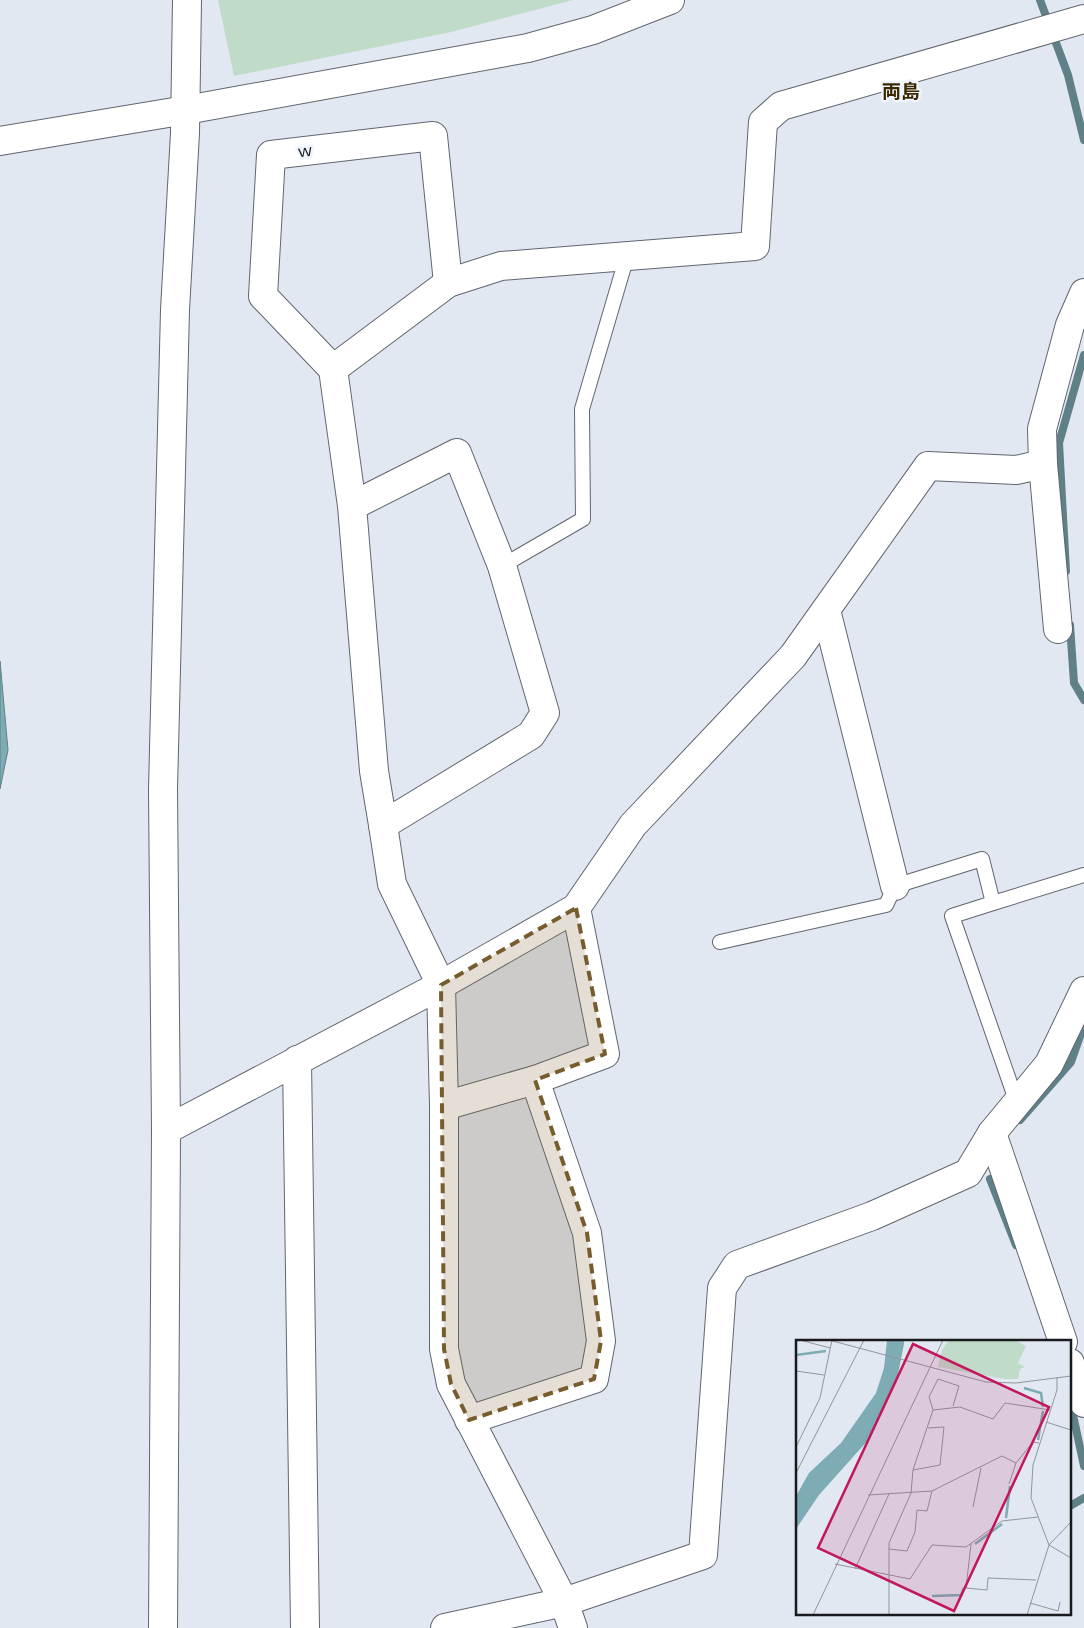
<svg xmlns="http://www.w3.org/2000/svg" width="1084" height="1628" viewBox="0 0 1084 1628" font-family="Poppins,'Noto Sans JP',sans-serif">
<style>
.green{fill:#c1dbc9}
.water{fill:#7dacb5;stroke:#5f8087}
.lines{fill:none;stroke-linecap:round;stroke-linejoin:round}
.stream{stroke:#5f8087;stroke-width:8}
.service-casing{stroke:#60666e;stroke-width:16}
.minor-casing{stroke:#60666e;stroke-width:30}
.tertiary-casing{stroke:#60666e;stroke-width:30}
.service{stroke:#fff;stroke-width:14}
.minor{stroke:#fff;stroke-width:28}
.tertiary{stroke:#fff;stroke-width:28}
.marked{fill:#775c2e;fill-opacity:0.2;stroke:#775c2e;stroke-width:4;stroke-dasharray:10 6;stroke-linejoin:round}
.labels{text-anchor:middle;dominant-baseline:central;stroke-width:5;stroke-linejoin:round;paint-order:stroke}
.street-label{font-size:16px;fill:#181a1d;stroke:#eef5ff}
.quarter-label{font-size:19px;font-weight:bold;fill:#3b2700;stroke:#eef5ff}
.inset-river{fill:none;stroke:#7dacb5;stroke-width:2.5}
.inset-road{fill:none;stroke:#91969c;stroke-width:1}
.view{fill:#c2185b;fill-opacity:0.15;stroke:#c2185b;stroke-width:2.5}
.inset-edge{fill:none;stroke:#181a1d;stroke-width:2.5}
</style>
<rect width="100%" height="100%" fill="#e1e8f1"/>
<!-- green -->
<path class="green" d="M218 0H573L451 32 234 76Z"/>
<!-- water -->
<path class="water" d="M0 661 8 750 0 789Z"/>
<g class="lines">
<!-- stream -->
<g class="stream">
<path d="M1040 0 1068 75 1084 140"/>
<path d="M1066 571 1059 443 1084 355"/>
<path d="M1070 625 1074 683 1084 700"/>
<path d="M1020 1120 1071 1062 1084 1025"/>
<path d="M990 1179 1016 1245"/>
<path d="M1070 1401 1084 1466"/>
<path d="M1070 1506 1084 1498"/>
</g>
<defs>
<g id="service">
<path d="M502 566 583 519 582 409 627 256"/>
<path d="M993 903 952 916 1017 1103"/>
<path d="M720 942 886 905 895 886 982 859 993 903 1084 875"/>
</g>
<g id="minor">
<path d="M333 369 352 506 374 771 383 825 531 735 545 713 502 566 457 453 352 506"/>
<path d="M333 369 448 283 501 266 755 246 763 122 781 106 1084 19"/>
<path d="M333 369 263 296 271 155 433 136 448 283"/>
<path d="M1043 464 1058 629"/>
<path d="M826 610 895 886"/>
<path d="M383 825 392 884 441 985 444 1106V1349L451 1384 564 1602 573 1628"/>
<path d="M297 1060 305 1628"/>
<path d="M444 1106 535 1080"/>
<path d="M166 1130 441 985 576 908 633 825 793 656 928 466 1016 470 1043 464 1042 429 1070 325 1084 293"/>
<path d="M992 1133 1063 1342"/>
<path d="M1070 1363 1084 1403"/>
<path d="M469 1420 594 1379 601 1341 587 1233 535 1080 605 1054 576 908"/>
<path d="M163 1628 166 1130 163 789 175 310 185 133 187 0"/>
<path d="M445 1628 564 1602 703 1555 722 1288 737 1265 872 1216 968 1173 992 1133 1049 1064 1084 991"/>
</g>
<path id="tertiary" d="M0 141 186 110 528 48 593 30 670 0"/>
</defs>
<!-- service casing -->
<use href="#service" class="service-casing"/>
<!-- minor casing -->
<use href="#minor" class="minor-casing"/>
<!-- tertiary casing -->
<use href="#tertiary" class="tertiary-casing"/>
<!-- service -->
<use href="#service" class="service"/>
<!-- minor -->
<use href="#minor" class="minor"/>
<!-- tertiary -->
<use href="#tertiary" class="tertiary"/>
</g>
<!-- marked area -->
<path class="marked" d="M576 908 605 1054 535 1080 587 1233 601 1341 594 1379 469 1420 451 1384 444 1349 441 985Z"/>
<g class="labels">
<!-- street labels -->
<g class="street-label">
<text transform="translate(305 151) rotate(-7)">ｗ</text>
</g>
<!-- quarter labels -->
<g class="quarter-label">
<text x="901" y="91">両島</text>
</g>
</g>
<!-- overview -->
<g transform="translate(796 1340)">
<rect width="275" height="275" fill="#e1e8f1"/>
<path d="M153 0H219L230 6 222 23 229 27 224 29 222 39H208L142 27 146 10Z" fill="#c1dbc9"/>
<path d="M91 0H108V4L101 39 74 98 23 155 0 189V156L13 133 45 103 80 53 88 28Z" fill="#7dacb5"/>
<path class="inset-river" d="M0 15 30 11M228 48 245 53 247 67M242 100 247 71M210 178 214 146M179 204 206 184M136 256 165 255 168 248"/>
<path class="inset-road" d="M4 0 34 8M33 0 190 42 220 43 275 36M0 31 28 35M261 37V50L237 125 235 158 253 205 275 218M137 70 164 67 197 79 209 63 254 70M137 70 133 57 142 39 163 46 157 66M250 82 275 90M132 88 148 87 144 125 117 130 137 70M0 107 24 58 36 0M0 133 68 0M213 144 220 123M72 155 136 151 206 116 220 123 237 102 243 103M177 167 185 128M175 204 170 248 191 250 192 238 240 240M93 209 111 211 119 192 121 170 131 171 136 151M39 224 114 239 136 205 170 207 206 181 242 177M59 229 93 154M234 263 262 271 264 262M17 275 147 0M93 275V203L115 153 117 130M231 275 253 205 275 182"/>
<path class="view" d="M117 4 253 67 158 271 22 208Z"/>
<rect width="275" height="275" class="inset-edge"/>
</g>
</svg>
